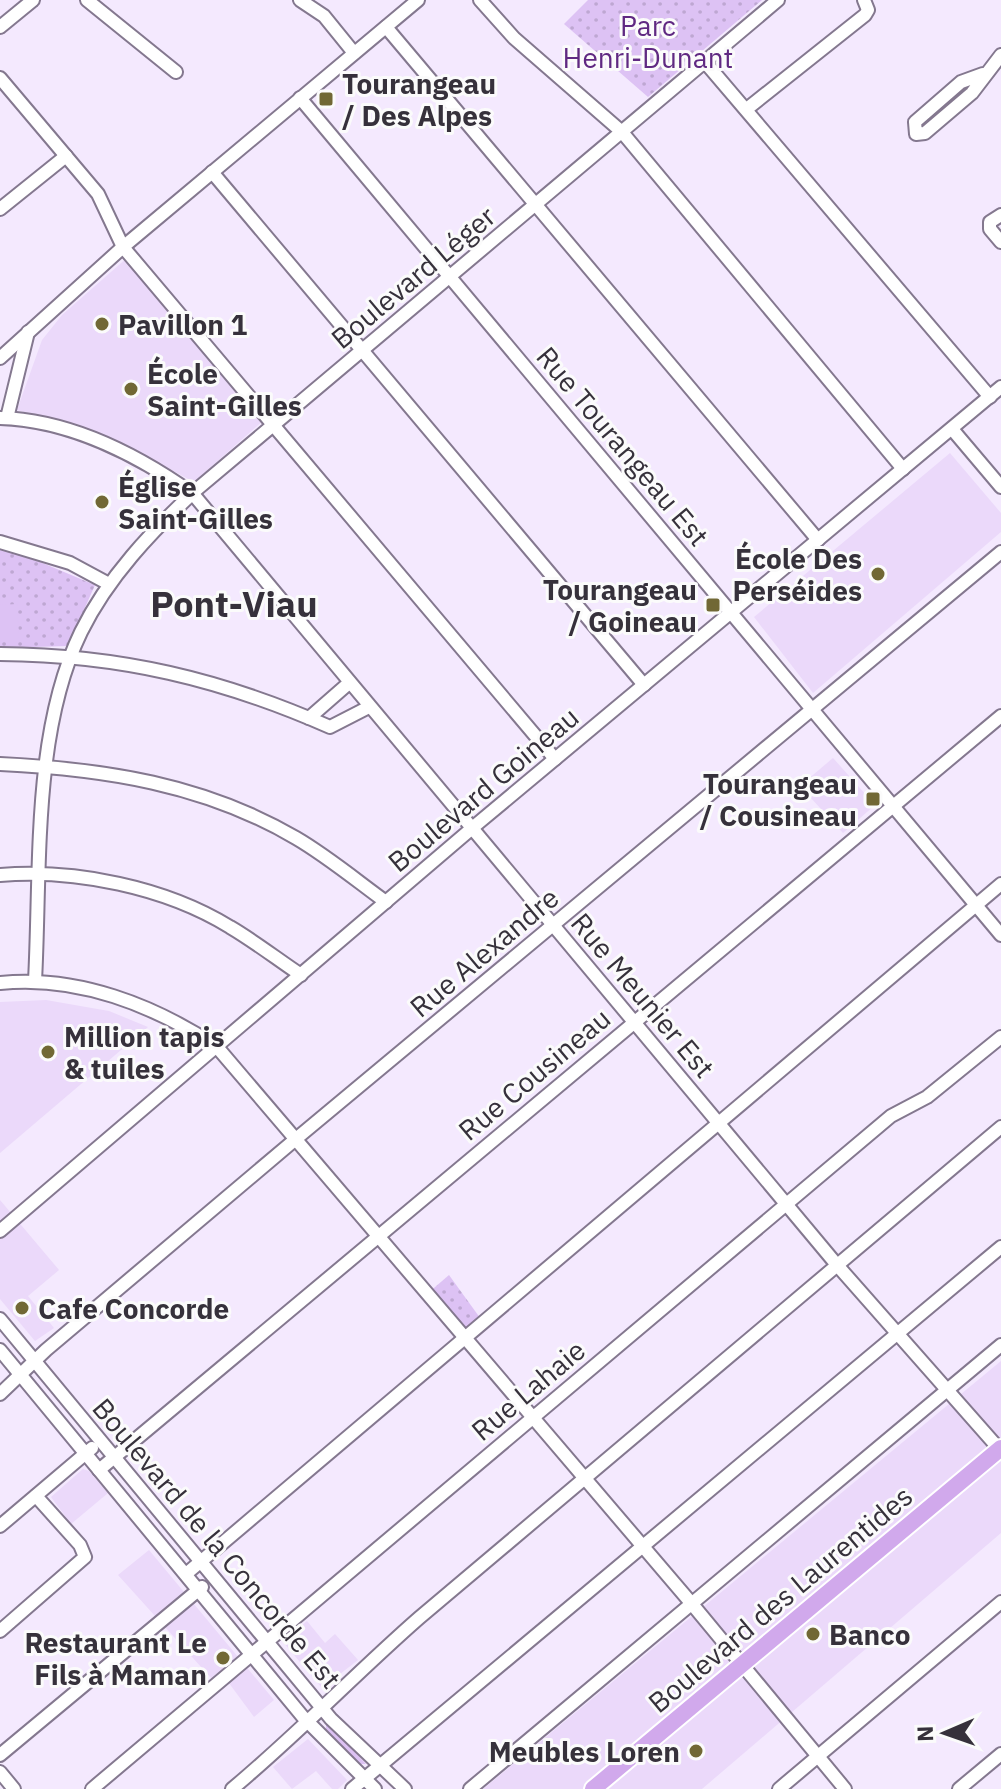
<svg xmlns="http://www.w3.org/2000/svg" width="1001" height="1789" viewBox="0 0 1001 1789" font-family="'IBM Plex Sans',sans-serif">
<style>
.built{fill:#ebd9fa}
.grass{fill:url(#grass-dots)}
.garden{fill:#ddc2f4}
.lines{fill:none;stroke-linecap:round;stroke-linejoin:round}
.minor-casing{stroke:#84788f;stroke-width:16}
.major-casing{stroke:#fff;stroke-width:20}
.minor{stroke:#fff;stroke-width:12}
.major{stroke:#d1a9ec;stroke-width:16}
.poi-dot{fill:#716835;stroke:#fbfbfb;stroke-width:3}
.labels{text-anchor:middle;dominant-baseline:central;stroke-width:6;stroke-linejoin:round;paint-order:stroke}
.park-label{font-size:28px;fill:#602982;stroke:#fbfbfb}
.poi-label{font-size:28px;font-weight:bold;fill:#36313b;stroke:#fbfbfb;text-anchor:start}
.street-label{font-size:28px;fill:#36313b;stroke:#fbfbfb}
.district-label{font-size:36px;font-weight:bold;fill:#36313b;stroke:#fbfbfb}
</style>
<defs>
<pattern id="grass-dots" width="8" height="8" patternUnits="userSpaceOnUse" patternTransform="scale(2)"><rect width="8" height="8" fill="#ddc2f4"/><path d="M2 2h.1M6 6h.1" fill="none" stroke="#bea7d2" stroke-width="1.8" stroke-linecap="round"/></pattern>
</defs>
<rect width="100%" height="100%" fill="#f4e9fe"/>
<!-- built -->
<g class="built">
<path d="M128 257 264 420 194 482 109 437 17 410 42 340 62 315Z"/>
<path d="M950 453 1001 513V532L813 693 754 617Z"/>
<path d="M833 758 875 805 843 833 800 786Z"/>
<path d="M46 1000 109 1011 148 1027 0 1153V1002Z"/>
<path d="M0 1200 59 1270 28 1296 54 1328 35 1341 0 1299Z"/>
<path d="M1001 1361V1533L702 1789H483Z"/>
<path d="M83 1469 89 1471 108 1493 71 1524 51 1497Z"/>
<path d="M149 1550 274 1700 254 1717 220 1671 211 1678 118 1575Z"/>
<path d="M307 1621 325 1643 335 1634 358 1660 322 1688 283 1642Z"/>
<path d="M308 1739 347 1780 338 1789H332L316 1771 292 1789 273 1767Z"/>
</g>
<!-- grass -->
<g class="grass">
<path d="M588 0H762L648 97 564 24Z"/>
<path d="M0 550 14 551 95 585 68 646 0 648Z"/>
<path d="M449 1275 483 1322 463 1339 427 1294Z"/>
<path d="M326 1723 332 1728 366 1764H358L326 1731Z"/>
</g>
<!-- garden -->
<path class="garden" d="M17 604 19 638H0V605Z"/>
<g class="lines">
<defs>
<g id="minor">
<path d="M87 0 176 72"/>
<path d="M300 0 324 16 354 53"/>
<path d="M480 0 514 38 622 132 903 469"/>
<path d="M0 27 33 0"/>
<path d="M386 27 818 540"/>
<path d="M705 62 990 397"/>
<path d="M983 74 961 82 915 122 916 134 925 133 972 93 1001 55"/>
<path d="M0 78 98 194 123 247 555 759"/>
<path d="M300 98 1001 935"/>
<path d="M748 108 865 15 868 10 864 0"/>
<path d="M212 172 644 685"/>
<path d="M0 209 66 156"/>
<path d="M1001 215 990 222V229L1001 242"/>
<path d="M0 358 123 247 418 0"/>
<path d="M0 418C69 420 138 455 193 494L837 1265 1001 1451"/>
<path d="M7 418 28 332"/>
<path d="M952 429 1001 487"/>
<path d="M0 542 70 563 109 584"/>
<path d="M0 654C120 655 221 679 330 727L369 707"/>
<path d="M309 718 349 683"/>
<path d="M0 764C104 769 204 784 296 838 327 856 357 881 386 902"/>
<path d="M0 875C75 869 165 887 230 927 254 941 277 959 301 975"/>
<path d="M35 981C41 869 32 733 81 632 108 577 152 531 196 490L778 0"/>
<path d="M0 983C77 975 154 1005 217 1047L692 1604 845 1789"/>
<path d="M0 1231 477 824 1001 387"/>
<path d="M0 1319 331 1719 405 1789"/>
<path d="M0 1350 303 1717 375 1789"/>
<path d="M0 1394 46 1350 297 1138 1001 552"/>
<path d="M99 1470 1001 716"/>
<path d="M0 1526 92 1448"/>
<path d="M186 1574 1001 884"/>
<path d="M0 1631 85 1557 80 1545 36 1496"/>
<path d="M0 1755 202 1587"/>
<path d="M0 1772 14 1789"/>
<path d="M92 1789 891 1116 927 1097 1001 1037"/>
<path d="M232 1789C297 1735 355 1674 419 1618L1001 1127"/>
<path d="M352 1789 1001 1247"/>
<path d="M470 1789 1001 1345"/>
<path d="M779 1789 1001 1602"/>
<path d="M959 1789 1001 1754"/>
</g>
<path id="major" d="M593 1789 1001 1448"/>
</defs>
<!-- minor casing -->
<use href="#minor" class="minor-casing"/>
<!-- major casing -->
<use href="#major" class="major-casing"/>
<!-- minor -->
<use href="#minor" class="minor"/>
<!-- major -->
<use href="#major" class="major"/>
</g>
<!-- markers -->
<g class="poi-dot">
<rect x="318" y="91" width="16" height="16" rx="4"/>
<circle cx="102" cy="324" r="8"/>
<circle cx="131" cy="389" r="8"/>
<circle cx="102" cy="502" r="8"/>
<circle cx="878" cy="574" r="8"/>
<rect x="705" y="597" width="16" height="16" rx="4"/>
<rect x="865" y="791" width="16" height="16" rx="4"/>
<circle cx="48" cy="1052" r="8"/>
<circle cx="22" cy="1308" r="8"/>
<circle cx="813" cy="1634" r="8"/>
<circle cx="223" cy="1658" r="8"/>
<circle cx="696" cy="1751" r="8"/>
</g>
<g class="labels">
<!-- park labels -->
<g class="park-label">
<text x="648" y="25">Parc<tspan x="648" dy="32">Henri-Dunant</tspan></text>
</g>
<!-- poi labels -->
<g class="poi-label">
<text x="342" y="83">Tourangeau<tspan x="342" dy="32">/ Des Alpes</tspan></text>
<text x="118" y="324">Pavillon 1</text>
<text x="147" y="373">École<tspan x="147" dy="32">Saint-Gilles</tspan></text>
<text x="118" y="486">Église<tspan x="118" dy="32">Saint-Gilles</tspan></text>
<text x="862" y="558" text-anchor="end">École Des<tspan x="862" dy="32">Perséides</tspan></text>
<text x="697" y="589" text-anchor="end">Tourangeau<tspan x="697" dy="32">/ Goineau</tspan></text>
<text x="857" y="783" text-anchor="end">Tourangeau<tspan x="857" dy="32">/ Cousineau</tspan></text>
<text x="64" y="1036">Million tapis<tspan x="64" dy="32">&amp; tuiles</tspan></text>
<text x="38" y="1308">Cafe Concorde</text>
<text x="829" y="1634">Banco</text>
<text x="207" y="1642" text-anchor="end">Restaurant Le<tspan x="207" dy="32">Fils à Maman</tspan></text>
<text x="680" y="1751" text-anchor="end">Meubles Loren</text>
</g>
<!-- street labels -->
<g class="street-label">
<text transform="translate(413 277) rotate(-40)">Boulevard Léger</text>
<text transform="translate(623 446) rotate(50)">Rue Tourangeau Est</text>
<text transform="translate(483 789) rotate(-40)">Boulevard Goineau</text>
<text transform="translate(484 952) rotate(-40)">Rue Alexandre</text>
<text transform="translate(643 995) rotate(50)">Rue Meunier Est</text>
<text transform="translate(534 1074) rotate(-40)">Rue Cousineau</text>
<text transform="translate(528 1390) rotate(-40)">Rue Lahaie</text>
<text transform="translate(217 1543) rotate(50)">Boulevard de la Concorde Est</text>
<text transform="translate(780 1599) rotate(-40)">Boulevard des Laurentides</text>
</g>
<!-- district labels -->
<g class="district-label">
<text x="234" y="603">Pont-Viau</text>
</g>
</g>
<!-- north arrow -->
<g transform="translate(945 1733) rotate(268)" stroke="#fbfbfb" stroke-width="6" paint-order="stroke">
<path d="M0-6L14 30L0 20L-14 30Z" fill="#36313b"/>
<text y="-12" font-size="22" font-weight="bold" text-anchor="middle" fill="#36313b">N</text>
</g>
</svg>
